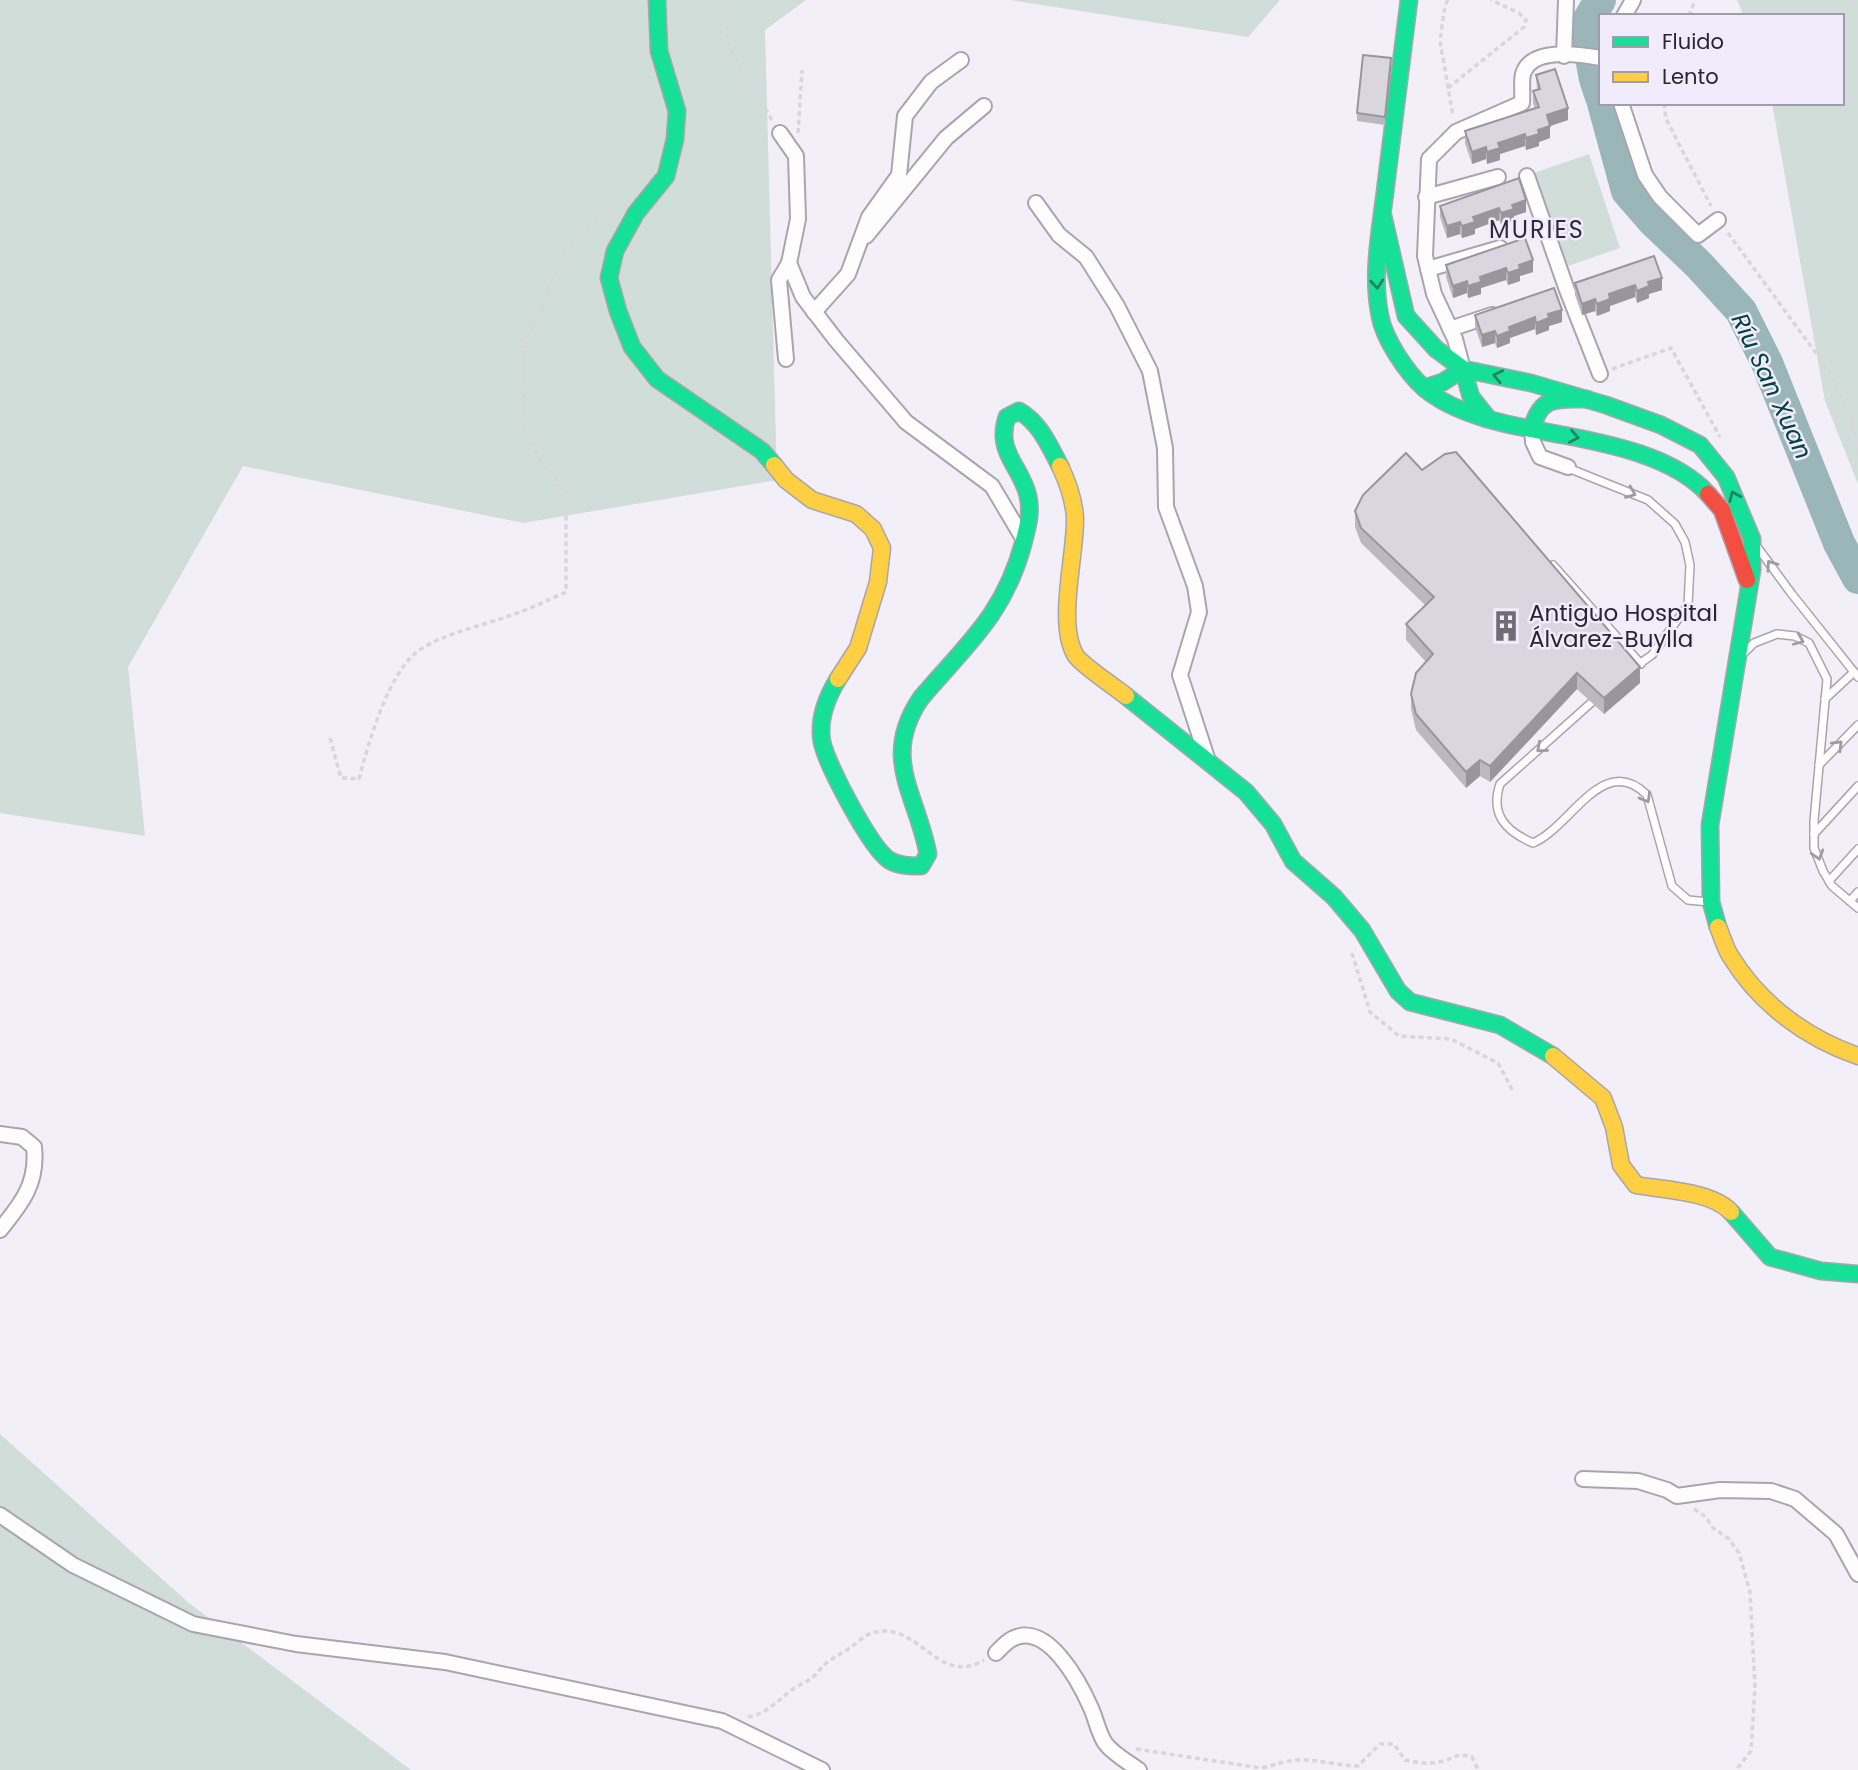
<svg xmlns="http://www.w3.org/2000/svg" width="1858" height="1770" viewBox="0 0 1858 1770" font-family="Poppins,sans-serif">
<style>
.green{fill:#d1ddd9}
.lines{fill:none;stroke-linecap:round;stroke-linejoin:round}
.river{stroke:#9ab6b9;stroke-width:32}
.lane-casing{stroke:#a8a5ae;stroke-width:10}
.street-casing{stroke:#a8a5ae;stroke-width:18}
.fast-casing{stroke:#a8a5ae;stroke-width:19}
.slow-casing{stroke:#a8a5ae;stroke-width:19}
.jam-casing{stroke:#a8a5ae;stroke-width:19}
.path{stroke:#d7d6d9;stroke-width:3.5;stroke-dasharray:5 3.5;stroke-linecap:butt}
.lane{stroke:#fdfdfe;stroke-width:7}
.street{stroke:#fdfdfe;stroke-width:14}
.fast{stroke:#16e098;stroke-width:16}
.slow{stroke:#ffcf43;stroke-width:16}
.jam{stroke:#f24e42;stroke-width:16}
.wall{fill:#bbb8c0}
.shaded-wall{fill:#98969c}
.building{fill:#d9d6df;stroke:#98969c;stroke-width:2}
.oneway{stroke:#208364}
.oneway2{stroke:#9e9ca1}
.labels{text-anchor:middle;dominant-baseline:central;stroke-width:5;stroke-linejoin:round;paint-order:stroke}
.poi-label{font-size:23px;fill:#2a2630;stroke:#f1ebfc;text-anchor:start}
.neighbourhood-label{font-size:24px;letter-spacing:2px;fill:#31293e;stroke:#f1ebfc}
.water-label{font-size:24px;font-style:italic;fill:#004244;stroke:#f1ebfc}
</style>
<rect width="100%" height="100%" fill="#f2eff8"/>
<!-- green -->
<g class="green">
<path d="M0 0H806L765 30 777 480 523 523 243 466 128 667 145 836 0 813Z"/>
<path d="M1010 0H1280L1248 37Z"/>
<path d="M1737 0H1858V484L1825 401 1772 103H1842V16H1744Z"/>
<path d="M1589 154 1620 248 1565 267 1534 173Z"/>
<path d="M0 1434 189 1603 411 1770H0Z"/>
</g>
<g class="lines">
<!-- river -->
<g class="river">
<path d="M1600 0 1585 26 1595 79 1601 97"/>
<path d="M1603 103 1627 191 1653 221 1699 265 1741 311 1767 363 1839 543 1858 578"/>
</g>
<defs>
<g id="lane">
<path d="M1568 468 1648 500 1675 524 1685 542 1690 565 1688 605 1652 655 1632 669"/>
<path d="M1758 548 1791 593 1858 677"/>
<path d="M1553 565 1641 664"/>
<path d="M1745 652 1754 643 1777 634 1795 636 1809 643 1827 679 1814 821V848L1823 871 1832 886 1858 908"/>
<path d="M1825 699 1854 672"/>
<path d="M1592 702 1500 784C1490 814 1505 831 1533 843 1571 827 1603 751 1647 795L1672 886 1688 900 1709 902"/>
<path d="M1819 765 1858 725"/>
<path d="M1814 834 1858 786"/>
<path d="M1829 881 1858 849"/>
<path d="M1850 901 1858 892"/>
</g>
<g id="street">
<path d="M1624 16 1633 0"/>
<path d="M1564 56 1566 0"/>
<path d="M1621 103 1645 175 1660 197 1698 235 1718 220"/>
<path d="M780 133 796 156 798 219 789 263"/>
<path d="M1527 176 1567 290 1600 374"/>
<path d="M1426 197 1498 177"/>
<path d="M1036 203 1059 235 1086 257 1117 306 1150 371 1165 448 1166 507 1195 586 1199 612 1180 675 1208 761"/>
<path d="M866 236 946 138 984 106"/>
<path d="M1428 269 1500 248"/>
<path d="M814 312 848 274 869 217 899 175 905 116 931 82 961 60"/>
<path d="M1450 329 1492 315"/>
<path d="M786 359 779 280 789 263 803 297 836 340 906 422 992 486 1024 540"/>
<path d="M1463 369 1455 339 1434 294 1425 256 1429 159 1456 132 1522 103C1523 94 1521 82 1523 74 1531 47 1579 54 1601 58"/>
<path d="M1532 429 1533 442 1540 457 1568 467"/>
<path d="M0 1134 22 1137 34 1147C38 1183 22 1203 0 1230"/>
<path d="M1583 1479 1638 1481 1667 1490 1677 1496 1720 1490 1771 1491 1795 1499 1836 1534 1858 1574"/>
<path d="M0 1515 73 1565 193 1624 296 1644 445 1662 722 1721 822 1770"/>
<path d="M996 1653C1001 1648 1006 1642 1012 1639 1047 1620 1080 1683 1091 1708 1096 1719 1098 1732 1105 1743 1113 1754 1128 1762 1139 1770"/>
</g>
<g id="fast">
<path d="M657 0 659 51 677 111 675 139 666 176 636 213 615 251 609 278 618 311 632 347 657 379 762 451 774 465"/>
<path d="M1409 0C1401 61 1394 123 1386 184 1381 228 1371 273 1380 316 1384 339 1407 373 1424 388 1459 418 1519 427 1563 435 1610 444 1675 457 1708 494"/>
<path d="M1383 216 1406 316 1436 349 1463 369 1531 383 1606 405 1661 425 1700 445 1726 477 1752 539V570L1710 825 1711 902 1718 927"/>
<path d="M1424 388 1443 382 1463 369 1471 397 1487 417"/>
<path d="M1532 429C1540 395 1558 399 1587 399"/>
<path d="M838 679C827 697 818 720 822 742 827 765 870 847 889 860 899 866 910 866 921 866L928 854C917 794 880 758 921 698 966 645 1004 615 1023 544 1027 528 1032 513 1028 496 1021 466 995 452 1007 417L1019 411C1040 423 1049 445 1060 466"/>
<path d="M1126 696 1246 792 1273 824 1293 861 1334 897 1362 930 1398 991 1410 1002 1500 1025 1553 1056"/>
<path d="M1731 1212 1770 1257 1821 1271 1858 1274"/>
</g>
<g id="slow">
<path d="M774 465 786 480 812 500 856 514 873 529 882 548 878 582 858 648 838 679"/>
<path d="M1060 466C1068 483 1074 500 1075 518 1076 554 1056 625 1076 656 1083 666 1115 687 1126 696"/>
<path d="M1718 927C1722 936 1725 948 1731 957 1760 1004 1806 1038 1858 1056"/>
<path d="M1553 1056 1603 1098 1614 1127 1621 1165 1636 1185C1663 1190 1712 1191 1731 1212"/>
</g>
<path id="jam" d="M1708 494 1722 510 1747 580"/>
</defs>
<!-- lane casing -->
<use href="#lane" class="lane-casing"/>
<!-- street casing -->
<use href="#street" class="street-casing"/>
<!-- fast casing -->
<use href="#fast" class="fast-casing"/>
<!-- slow casing -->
<use href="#slow" class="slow-casing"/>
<!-- jam casing -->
<use href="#jam" class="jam-casing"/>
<!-- path -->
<g class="path">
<path d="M730 0 726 15 728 45 773 122"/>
<path d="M1448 0 1445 5 1440 41 1453 116"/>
<path d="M1689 16 1695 0"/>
<path d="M1448 88 1524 27 1526 20 1519 13 1491 0"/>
<path d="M1664 103 1666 119 1711 206"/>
<path d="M798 133 802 70"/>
<path d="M1728 233 1829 371 1851 415 1858 451"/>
<path d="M1612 369 1671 348 1720 437"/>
<path d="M330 738 341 778 359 779C368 744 389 669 421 649 448 632 482 626 512 615 530 609 548 600 566 592V491L541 462 522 422 526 341 566 250 607 208 616 210"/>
<path d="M1352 953 1370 1012 1399 1036 1451 1039 1498 1063 1513 1091"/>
<path d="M1694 1509 1706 1517 1713 1528 1729 1539 1739 1553 1750 1592 1755 1687 1751 1751 1736 1770"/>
<path d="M748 1717C767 1714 778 1700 793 1689 799 1685 806 1682 812 1678 816 1675 819 1670 823 1666 830 1659 841 1654 850 1648 856 1644 864 1635 872 1633 919 1619 937 1688 984 1660"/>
<path d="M1136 1749 1261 1768C1274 1766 1285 1760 1298 1760 1319 1759 1338 1766 1358 1766L1380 1744H1394L1405 1760C1416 1762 1428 1765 1439 1762 1455 1759 1454 1752 1472 1757L1478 1770"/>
</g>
<!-- lane -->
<use href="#lane" class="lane"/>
<!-- street -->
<use href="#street" class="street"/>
<!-- fast -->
<use href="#fast" class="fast"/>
<!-- slow -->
<use href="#slow" class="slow"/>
<!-- jam -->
<use href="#jam" class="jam"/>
</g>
<!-- wall -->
<g class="wall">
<path d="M1391 66 1385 125 1357 121V113Z"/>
<path d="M1536 75 1568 120 1550 126V138L1539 142V146L1526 150 1525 146 1500 154V160L1487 164 1486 159 1472 164 1465 143V131L1535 109 1533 103V91L1537 90Z"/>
<path d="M1519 178 1526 212 1514 216V221L1501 225 1499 220 1475 229V234L1462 238 1460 234 1447 238 1440 217V206Z"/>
<path d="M1525 238 1533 272 1520 276V281L1508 285 1506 280 1481 288V294L1468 298 1467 293 1453 298 1446 277V265Z"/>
<path d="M1654 256 1662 290 1649 294V298L1637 303 1635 297 1610 306V311L1597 316 1595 311 1582 315 1575 295V283Z"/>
<path d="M1554 288 1562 322 1549 326V330L1536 335 1535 329 1510 338V343L1497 348 1495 343 1482 347 1475 327V315Z"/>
<path d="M1422 470 1640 683 1604 714 1577 689 1490 782 1480 776 1466 788 1416 730 1411 709V694L1426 662 1406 640V624L1425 605 1361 543 1355 527V511Z"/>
</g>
<!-- shaded-wall -->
<g class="shaded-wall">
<path d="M1391 58V66L1385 125V117Z"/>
<path d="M1568 108V120L1547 127V115Z"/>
<path d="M1550 126V138L1539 142V146L1526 150V138L1538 130Z"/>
<path d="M1525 134V146L1500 154V160L1487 164V152L1498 143Z"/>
<path d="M1486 147V159L1472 164V152Z"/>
<path d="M1526 200V212L1514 216V221L1501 225V213L1512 205Z"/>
<path d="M1499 208V220L1475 229V234L1462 238V226L1473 217Z"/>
<path d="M1460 222V234L1447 238V226Z"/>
<path d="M1533 260V272L1520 276V281L1508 285V273L1519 265Z"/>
<path d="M1506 268V280L1481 288V294L1468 298V286L1480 277Z"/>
<path d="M1662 278V290L1649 294V298L1637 303V291L1648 282Z"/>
<path d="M1467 281V293L1453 298V286Z"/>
<path d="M1635 285V297L1610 306V311L1597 316V304L1609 294Z"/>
<path d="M1595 299V311L1582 315V304Z"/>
<path d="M1562 310V322L1549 326V330L1536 335V323L1548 314Z"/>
<path d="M1535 317V329L1510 338V343L1497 348V336L1509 327Z"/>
<path d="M1495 331V343L1482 347V335Z"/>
<path d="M1640 667V683L1604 714V698Z"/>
<path d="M1577 673V689L1490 782V766Z"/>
<path d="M1480 760V776L1466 788V772Z"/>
</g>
<!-- building -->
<g class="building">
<path d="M1363 55 1391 58 1385 117 1357 113Z"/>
<path d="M1555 69 1568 108 1547 115 1550 126 1538 130 1539 134 1526 138 1525 134 1498 143 1500 148 1487 152 1486 147 1472 152 1465 131 1539 107 1533 91 1540 89 1536 75Z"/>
<path d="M1519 178 1526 200 1512 205 1514 209 1501 213 1499 208 1473 217 1475 222 1462 226 1460 222 1447 226 1440 206Z"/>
<path d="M1525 238 1533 260 1519 265 1520 269 1508 273 1506 268 1480 277 1481 282 1468 286 1467 281 1453 286 1446 265Z"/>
<path d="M1654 256 1662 278 1648 282 1649 286 1637 291 1635 285 1609 294 1610 299 1597 304 1595 299 1582 304 1575 283Z"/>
<path d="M1554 288 1562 310 1548 314 1549 318 1536 323 1535 317 1509 327 1510 331 1497 336 1495 331 1482 335 1475 315Z"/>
<path d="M1456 452 1640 667 1604 698 1577 673 1490 766 1480 760 1466 772 1416 714 1411 694 1416 673 1433 654 1406 624 1434 597 1361 528 1355 511 1363 495 1406 453 1422 470 1445 454Z"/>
</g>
<!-- one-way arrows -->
<defs><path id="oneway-chevron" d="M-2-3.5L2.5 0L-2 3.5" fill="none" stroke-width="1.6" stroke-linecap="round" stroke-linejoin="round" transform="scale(1.75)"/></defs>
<g class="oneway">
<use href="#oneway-chevron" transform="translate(1377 284) rotate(85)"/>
<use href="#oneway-chevron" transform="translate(1498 376) rotate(-168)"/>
<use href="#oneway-chevron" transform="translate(1574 437) rotate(11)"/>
<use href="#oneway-chevron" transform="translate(1734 496) rotate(-113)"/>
</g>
<g class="oneway2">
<use href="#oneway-chevron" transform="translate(1631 493) rotate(22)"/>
<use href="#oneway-chevron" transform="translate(1771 565) rotate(-125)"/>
<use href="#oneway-chevron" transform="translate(1799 640) rotate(23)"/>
<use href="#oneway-chevron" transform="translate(1838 745) rotate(-45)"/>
<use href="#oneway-chevron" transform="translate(1541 748) rotate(139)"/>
<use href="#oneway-chevron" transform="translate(1646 798) rotate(60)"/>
<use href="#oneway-chevron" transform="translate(1818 855) rotate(73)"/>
</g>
<!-- icons -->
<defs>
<symbol id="building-bare" viewBox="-9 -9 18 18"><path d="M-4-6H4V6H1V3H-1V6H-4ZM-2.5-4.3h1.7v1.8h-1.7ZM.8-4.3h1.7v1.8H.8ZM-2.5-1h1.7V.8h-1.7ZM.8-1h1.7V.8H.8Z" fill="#706c76" stroke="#f1ebfc" stroke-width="2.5" paint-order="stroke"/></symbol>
</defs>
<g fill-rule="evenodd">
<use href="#building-bare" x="1484" y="604" width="44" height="44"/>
</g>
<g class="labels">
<!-- poi labels -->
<g class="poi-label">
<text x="1529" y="613">Antiguo Hospital<tspan x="1529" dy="26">Álvarez-Buylla</tspan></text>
</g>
<!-- neighbourhood labels -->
<g class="neighbourhood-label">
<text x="1537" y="229">MURIES</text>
</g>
<!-- water labels -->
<g class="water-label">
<text transform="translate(1772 386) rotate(65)">Ríu San Xuan</text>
</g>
</g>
<!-- legend -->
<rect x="1599" y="14" width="245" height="91" fill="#f1ebfc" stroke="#a19caa" stroke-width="2"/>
<rect x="1613" y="37" width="35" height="10" fill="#16e098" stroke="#a19caa" stroke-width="2"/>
<text x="1662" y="49" font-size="21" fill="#2a2630">Fluido</text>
<rect x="1613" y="72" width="35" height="10" fill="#ffcf43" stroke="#a19caa" stroke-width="2"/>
<text x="1662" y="84" font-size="21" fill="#2a2630">Lento</text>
</svg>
